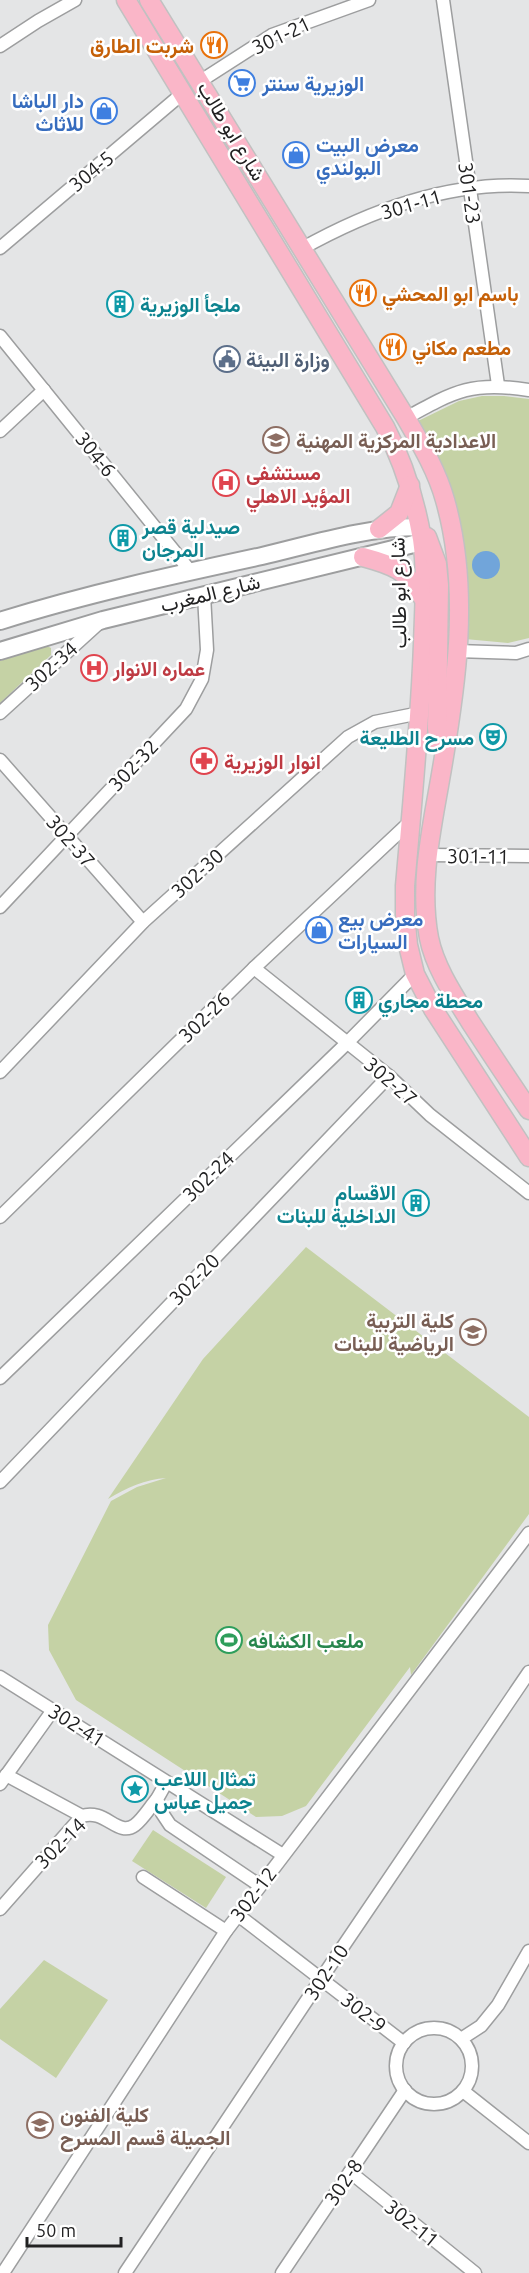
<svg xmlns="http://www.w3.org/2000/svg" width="529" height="2273" viewBox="0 0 529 2273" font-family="Ubuntu,Vazirmatn,sans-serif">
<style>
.green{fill:#c5d2a5}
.water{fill:#71a5da}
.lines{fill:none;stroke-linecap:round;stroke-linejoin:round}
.street-casing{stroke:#9d9e9f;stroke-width:15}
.secondary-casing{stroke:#9d9e9f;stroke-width:20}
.primary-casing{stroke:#c1c1c1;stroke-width:21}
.street{stroke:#fff;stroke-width:12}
.secondary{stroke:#fff;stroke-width:16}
.primary{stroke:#fab6c8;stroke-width:18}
.labels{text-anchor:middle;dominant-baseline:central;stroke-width:5;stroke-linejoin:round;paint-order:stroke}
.street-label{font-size:20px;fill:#212122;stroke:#fff}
.food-label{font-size:20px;font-weight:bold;fill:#c56008;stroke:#fff;text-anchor:start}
.shop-label{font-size:20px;font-weight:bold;fill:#366cbe;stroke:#fff;text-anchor:start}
.culture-label{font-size:20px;font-weight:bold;fill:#0d838f;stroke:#fff;text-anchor:start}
.service-label{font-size:20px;font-weight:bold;fill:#4e5e75;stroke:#fff;text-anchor:start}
.education-label{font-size:20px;font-weight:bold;fill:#785e54;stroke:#fff;text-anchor:start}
.health-label{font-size:20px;font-weight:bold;fill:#be3a42;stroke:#fff;text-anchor:start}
.leisure-label{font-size:20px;font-weight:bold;fill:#27864d;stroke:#fff;text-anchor:start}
</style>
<rect width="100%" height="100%" fill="#e4e5e6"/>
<!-- green -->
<g class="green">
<path d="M482 396H504L529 399V638L508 643 465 639C470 592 467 541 452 497 443 471 428 446 416 422L459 401Z"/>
<path d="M47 646 51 648V655L0 703V661Z"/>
<path d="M306 1247 529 1417V1514L411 1675 410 1667 306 1806 282 1816 256 1817 76 1700 49 1650 48 1625 111 1501 137 1487 166 1478C146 1479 126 1488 108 1499L203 1359Z"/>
<path d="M153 1830 226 1877 206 1908 132 1861Z"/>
<path d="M44 1960 108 2000 56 2078 0 2039V2009Z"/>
</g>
<!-- water -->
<circle class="water" cx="486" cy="565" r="14"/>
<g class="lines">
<defs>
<g id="street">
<path d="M443 0 498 385"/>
<path d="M0 46 38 21 75 0"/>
<path d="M199 82 272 35 369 0"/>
<path d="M0 248 183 93"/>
<path d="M301 249C369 211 449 181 529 186"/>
<path d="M0 336 191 572"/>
<path d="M406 418C455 391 472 381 529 390"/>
<path d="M0 431 44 390"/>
<path d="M457 651 516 653 529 649"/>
<path d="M0 713 99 623"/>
<path d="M0 760 143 922"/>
<path d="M427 855 529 856"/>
<path d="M0 907 186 709 202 679 207 650 204 595"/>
<path d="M254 968 389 1076 430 1115 529 1193"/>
<path d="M0 1072 143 922 348 737 375 722 420 713"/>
<path d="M0 1217 254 968 411 821"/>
<path d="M0 1378 347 1043 415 974"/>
<path d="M0 1482 389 1076"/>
<path d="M0 1677 283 1855"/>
<path d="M6 1775 82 1816"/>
<path d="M166 1783 157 1799 162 1813 170 1825 259 1885"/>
<path d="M0 1784 53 1710"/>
<path d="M143 1877 226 1931"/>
<path d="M0 1909 82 1816C105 1808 118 1838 135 1825 143 1819 150 1807 157 1799"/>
<path d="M238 1915 404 2043"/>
<circle cx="434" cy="2066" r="38"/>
<path d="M461 2039 481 2026 498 2005 529 1951"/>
<path d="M463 2091 529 2143"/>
<path d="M350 2172 475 2273"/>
<path d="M3 2273 226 1931 529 1533"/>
<path d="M125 2273 321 1979 529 1672"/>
<path d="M282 2273 405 2090"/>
</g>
<g id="secondary">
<path d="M0 621C86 594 174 575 262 556 313 544 366 527 419 527"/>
<path d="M0 651 103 620 422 542"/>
</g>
<g id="primary">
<path d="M126 0 385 427C404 463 415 499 422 539 427 573 424 610 423 644 420 725 412 806 405 886V914L408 945 415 974 433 1009 529 1157"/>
<path d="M149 0 406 418C421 444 437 471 445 500 471 591 456 689 440 780 431 832 419 885 429 938 435 968 455 997 471 1023 490 1052 509 1081 529 1110"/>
<path d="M379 529 399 513 410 485"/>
<path d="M427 537 437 564 439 585 437 728 439 744"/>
<path d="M363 557C393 565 407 570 423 598"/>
</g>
</defs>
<!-- street casing -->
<use href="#street" class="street-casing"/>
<!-- secondary casing -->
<use href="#secondary" class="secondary-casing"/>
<!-- primary casing -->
<use href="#primary" class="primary-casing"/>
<!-- street -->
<use href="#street" class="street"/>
<!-- secondary -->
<use href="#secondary" class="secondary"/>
<!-- primary -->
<use href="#primary" class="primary"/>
</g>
<!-- icons -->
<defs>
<symbol id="restaurant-ring" viewBox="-11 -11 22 22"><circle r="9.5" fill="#fff" stroke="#e8710a" stroke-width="1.5"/><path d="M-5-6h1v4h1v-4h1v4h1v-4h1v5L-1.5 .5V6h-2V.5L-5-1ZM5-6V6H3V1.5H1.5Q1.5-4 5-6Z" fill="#e8710a"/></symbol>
<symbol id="supermarket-ring" viewBox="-11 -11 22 22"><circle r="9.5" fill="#fff" stroke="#3f7fe0" stroke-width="1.5"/><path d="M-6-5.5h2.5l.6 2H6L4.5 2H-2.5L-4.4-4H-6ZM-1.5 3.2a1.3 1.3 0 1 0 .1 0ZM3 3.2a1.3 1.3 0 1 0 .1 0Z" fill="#3f7fe0"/></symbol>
<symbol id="shop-ring" viewBox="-11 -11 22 22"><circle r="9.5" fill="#fff" stroke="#3f7fe0" stroke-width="1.5"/><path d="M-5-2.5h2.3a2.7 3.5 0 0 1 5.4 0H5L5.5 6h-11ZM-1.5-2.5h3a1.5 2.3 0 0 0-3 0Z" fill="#3f7fe0"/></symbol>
<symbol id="building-ring" viewBox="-11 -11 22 22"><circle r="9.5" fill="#fff" stroke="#0f9aa8" stroke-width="1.5"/><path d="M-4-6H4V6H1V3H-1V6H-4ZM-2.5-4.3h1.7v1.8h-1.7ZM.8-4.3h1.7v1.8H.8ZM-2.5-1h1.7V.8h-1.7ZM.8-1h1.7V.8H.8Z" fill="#0f9aa8"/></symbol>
<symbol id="civic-ring" viewBox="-11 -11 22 22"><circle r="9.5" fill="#fff" stroke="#5c6f8a" stroke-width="1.5"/><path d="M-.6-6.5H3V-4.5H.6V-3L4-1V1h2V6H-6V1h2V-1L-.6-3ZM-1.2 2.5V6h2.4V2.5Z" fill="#5c6f8a"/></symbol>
<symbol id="school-ring" viewBox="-11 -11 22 22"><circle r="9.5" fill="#fff" stroke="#8d6e63" stroke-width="1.5"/><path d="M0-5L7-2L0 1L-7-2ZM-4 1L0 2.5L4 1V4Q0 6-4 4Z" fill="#8d6e63"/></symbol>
<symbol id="hospital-ring" viewBox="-11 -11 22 22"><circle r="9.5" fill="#fff" stroke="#e0444e" stroke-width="1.5"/><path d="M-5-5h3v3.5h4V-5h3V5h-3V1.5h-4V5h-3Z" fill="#e0444e"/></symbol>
<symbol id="theatre-ring" viewBox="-11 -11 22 22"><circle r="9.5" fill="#fff" stroke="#0f9aa8" stroke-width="1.5"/><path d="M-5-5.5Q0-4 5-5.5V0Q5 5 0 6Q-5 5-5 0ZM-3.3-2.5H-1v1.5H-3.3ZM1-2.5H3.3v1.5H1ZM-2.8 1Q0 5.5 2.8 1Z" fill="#0f9aa8"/></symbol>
<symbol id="pharmacy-ring" viewBox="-11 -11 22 22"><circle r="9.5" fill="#fff" stroke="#e0444e" stroke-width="1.5"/><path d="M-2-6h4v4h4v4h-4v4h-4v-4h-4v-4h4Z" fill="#e0444e"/></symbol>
<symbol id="university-ring" viewBox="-11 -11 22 22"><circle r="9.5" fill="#fff" stroke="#8d6e63" stroke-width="1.5"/><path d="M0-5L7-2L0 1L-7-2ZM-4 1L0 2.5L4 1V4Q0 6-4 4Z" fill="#8d6e63"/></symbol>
<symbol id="stadium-ring" viewBox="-11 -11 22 22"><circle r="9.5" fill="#fff" stroke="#2e9e5b" stroke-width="1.5"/><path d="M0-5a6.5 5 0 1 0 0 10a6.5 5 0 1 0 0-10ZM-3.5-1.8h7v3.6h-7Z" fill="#2e9e5b"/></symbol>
<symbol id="sight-ring" viewBox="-11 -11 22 22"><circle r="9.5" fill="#fff" stroke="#0f9aa8" stroke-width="1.5"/><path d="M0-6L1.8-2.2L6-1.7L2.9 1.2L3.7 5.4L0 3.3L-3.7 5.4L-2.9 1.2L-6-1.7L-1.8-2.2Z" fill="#0f9aa8"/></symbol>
</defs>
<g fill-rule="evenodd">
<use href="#restaurant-ring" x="199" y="30" width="30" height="30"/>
<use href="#supermarket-ring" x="227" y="68" width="30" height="30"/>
<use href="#shop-ring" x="89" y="96" width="30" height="30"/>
<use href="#shop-ring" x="281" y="140" width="30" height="30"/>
<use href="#restaurant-ring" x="348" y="278" width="30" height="30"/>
<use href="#building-ring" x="105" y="289" width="30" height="30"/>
<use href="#restaurant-ring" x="378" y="332" width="30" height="30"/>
<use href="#civic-ring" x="212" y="344" width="30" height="30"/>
<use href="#school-ring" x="261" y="425" width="30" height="30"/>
<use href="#hospital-ring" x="211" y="468" width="30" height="30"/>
<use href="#building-ring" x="108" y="523" width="30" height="30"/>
<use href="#hospital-ring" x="79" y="653" width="30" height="30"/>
<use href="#theatre-ring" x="478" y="722" width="30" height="30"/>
<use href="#pharmacy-ring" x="189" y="746" width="30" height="30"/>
<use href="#shop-ring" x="304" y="915" width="30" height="30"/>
<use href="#building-ring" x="344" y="985" width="30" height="30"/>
<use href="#building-ring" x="401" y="1188" width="30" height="30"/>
<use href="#university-ring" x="458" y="1317" width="30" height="30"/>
<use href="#stadium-ring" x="214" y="1625" width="30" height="30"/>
<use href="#sight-ring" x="120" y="1774" width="30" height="30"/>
<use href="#university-ring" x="25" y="2110" width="30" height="30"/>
</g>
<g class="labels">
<!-- street labels -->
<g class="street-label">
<text transform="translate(281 35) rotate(-25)">301-21</text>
<text transform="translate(232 131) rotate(59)">شارع ابو طالب</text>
<text transform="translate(91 171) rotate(-40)">304-5</text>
<text transform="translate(470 193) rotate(82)">301-23</text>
<text transform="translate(411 204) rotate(-16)">301-11</text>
<text transform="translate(96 454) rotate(51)">304-6</text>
<text transform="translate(210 593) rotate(-14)">شارع المغرب</text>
<text transform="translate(398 593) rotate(-91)">شارع ابو طالب</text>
<text transform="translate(51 666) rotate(-42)">302-34</text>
<text transform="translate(133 765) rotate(-47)">302-32</text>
<text transform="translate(71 841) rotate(49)">302-37</text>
<text transform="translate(478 856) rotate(1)">301-11</text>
<text transform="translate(197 873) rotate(-42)">302-30</text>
<text transform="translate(204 1017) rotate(-44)">302-26</text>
<text transform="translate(391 1081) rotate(41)">302-27</text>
<text transform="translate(208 1176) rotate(-44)">302-24</text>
<text transform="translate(194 1279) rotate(-46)">302-20</text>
<text transform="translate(77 1725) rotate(32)">302-41</text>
<text transform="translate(60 1843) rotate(-45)">302-14</text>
<text transform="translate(253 1894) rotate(-53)">302-12</text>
<text transform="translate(326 1972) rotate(-56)">302-10</text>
<text transform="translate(364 2012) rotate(38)">302-9</text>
<text transform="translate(343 2182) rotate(-56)">302-8</text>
<text transform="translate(412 2223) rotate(39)">302-11</text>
</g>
<!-- food labels -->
<g class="food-label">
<text x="194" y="45" text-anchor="end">شربت الطارق</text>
<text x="382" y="293">باسم ابو المحشي</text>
<text x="412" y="347">مطعم مكاني</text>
</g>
<!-- shop labels -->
<g class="shop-label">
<text x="262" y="83">الوزيرية سنتر</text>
<text x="84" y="100" text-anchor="end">دار الباشا<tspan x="84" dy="23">للاثاث</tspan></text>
<text x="316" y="144">معرض البيت<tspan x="316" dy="23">البولندي</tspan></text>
<text x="338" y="918">معرض بيع<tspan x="338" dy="23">السيارات</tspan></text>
</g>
<!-- culture labels -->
<g class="culture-label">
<text x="140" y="304">ملجأ الوزيرية</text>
<text x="142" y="526">صيدلية قصر<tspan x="142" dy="23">المرجان</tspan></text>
<text x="474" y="737" text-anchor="end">مسرح الطليعة</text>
<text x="378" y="1000">محطة مجاري</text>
<text x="396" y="1192" text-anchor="end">الاقسام<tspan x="396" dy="23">الداخلية للبنات</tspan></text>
<text x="154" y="1778">تمثال اللاعب<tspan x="154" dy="23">جميل عباس</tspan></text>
</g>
<!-- service labels -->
<g class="service-label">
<text x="246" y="359">وزارة البيئة</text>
</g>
<!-- education labels -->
<g class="education-label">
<text x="296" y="440">الاعدادية المركزية المهنية</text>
<text x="454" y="1320" text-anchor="end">كلية التربية<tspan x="454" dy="23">الرياضية للبنات</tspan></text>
<text x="60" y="2114">كلية الفنون<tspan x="60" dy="23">الجميلة قسم المسرح</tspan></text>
</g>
<!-- health labels -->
<g class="health-label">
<text x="246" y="472">مستشفى<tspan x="246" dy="23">المؤيد الاهلي</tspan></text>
<text x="113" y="668">عماره الانوار</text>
<text x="224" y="761">انوار الوزيرية</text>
</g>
<!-- leisure labels -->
<g class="leisure-label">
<text x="248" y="1640">ملعب الكشافه</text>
</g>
</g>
<!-- scale -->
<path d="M27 2237v9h94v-9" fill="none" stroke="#212122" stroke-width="3"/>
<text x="36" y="2237" font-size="18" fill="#212122" stroke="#ffffff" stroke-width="4.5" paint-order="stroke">50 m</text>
</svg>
